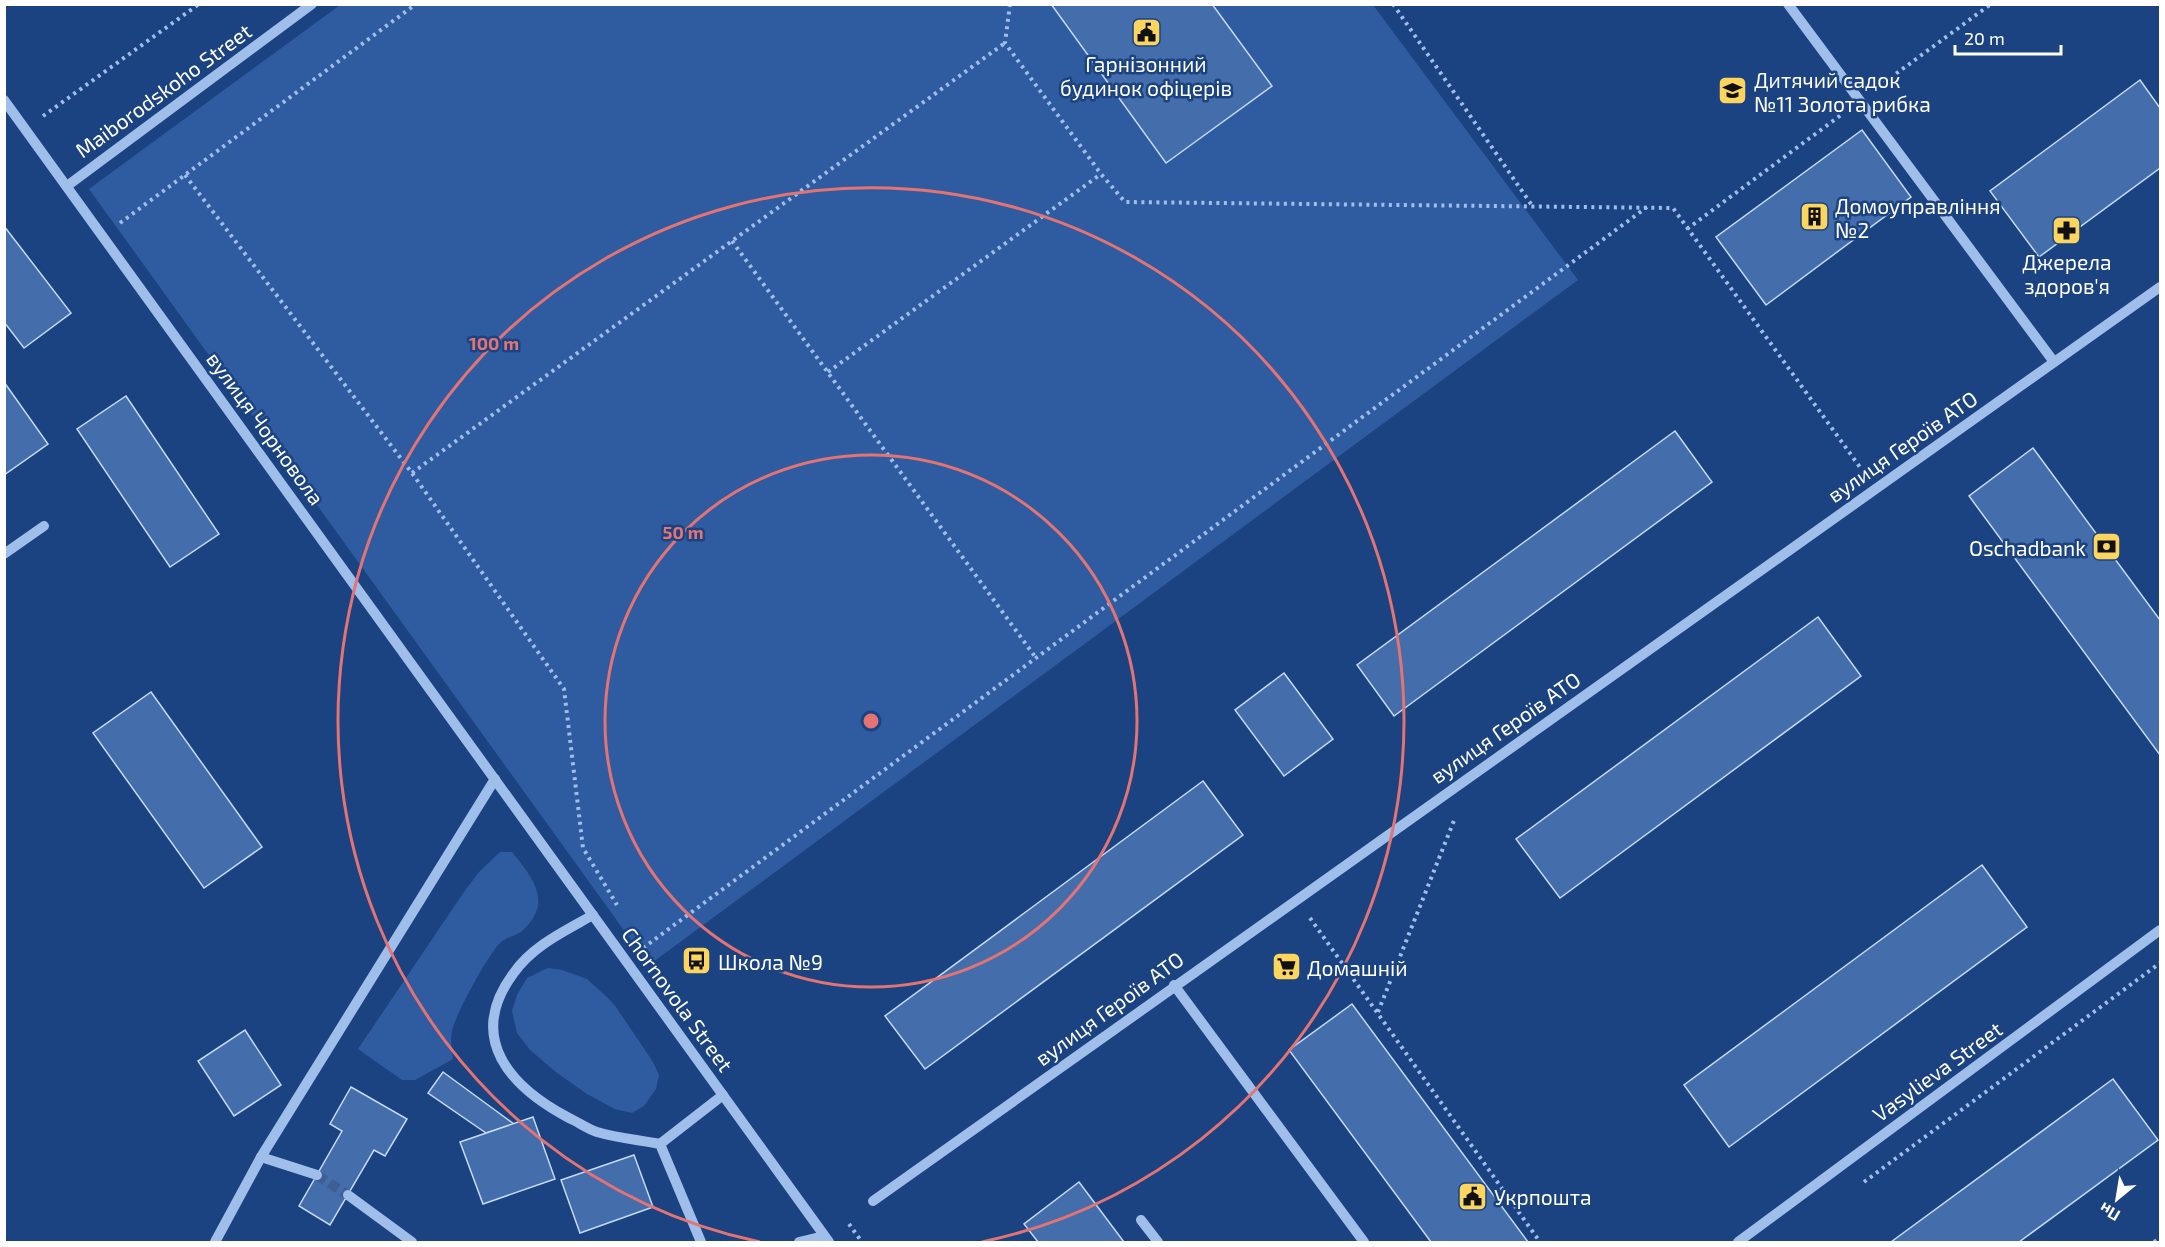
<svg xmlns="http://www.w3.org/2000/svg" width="2165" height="1247" viewBox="0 0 2165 1247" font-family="'Exo 2',sans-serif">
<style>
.green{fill:#2f5ca0}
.building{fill:#446dab;stroke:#c4d9f7;stroke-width:1.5}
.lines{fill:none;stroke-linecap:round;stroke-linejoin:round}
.minor-tunnel{stroke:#3d5f94;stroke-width:10;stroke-dasharray:10 5;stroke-linecap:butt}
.path{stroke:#a0beea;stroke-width:4;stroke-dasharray:3 4.5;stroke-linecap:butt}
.minor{stroke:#a0beea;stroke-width:10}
.ring{fill:none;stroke:#e47373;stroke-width:3}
.labels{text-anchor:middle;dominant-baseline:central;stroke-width:5;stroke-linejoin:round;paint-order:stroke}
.poi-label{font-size:21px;fill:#fff;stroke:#1b4381;text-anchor:start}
.street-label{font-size:21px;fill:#fff;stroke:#1b4381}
.centre{fill:#e47373;stroke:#1b4381;stroke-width:3}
.ring-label{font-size:18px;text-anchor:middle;font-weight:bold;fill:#e47373;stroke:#1b4381;stroke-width:5;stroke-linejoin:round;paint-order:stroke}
</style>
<rect width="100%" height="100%" fill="#1b4381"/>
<!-- green -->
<g class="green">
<path d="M340 5H1373L1578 280 649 965 89 189Z"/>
<path d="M500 852H512C534 879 553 903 522 931 516 936 507 937 501 942 489 953 455 1015 452 1031 450 1040 452 1051 453 1059L415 1080H402L358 1049 464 892 479 872Z"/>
<path d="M548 968 562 970 587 979 608 998 616 1007 653 1062 659 1075 656 1089 644 1106 632 1113 615 1109 587 1094 557 1073 530 1050 517 1033 512 1011 517 995 527 978Z"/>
</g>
<!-- building -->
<g class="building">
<path d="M1051 4H1212L1272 86 1166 163Z"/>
<path d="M2140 80 2160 108V168L2039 257 1990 191Z"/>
<path d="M1862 130 1911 197 1766 305 1716 237Z"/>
<path d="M4 226 71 313 24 348 4 322Z"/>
<path d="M4 382 48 444 4 475Z"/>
<path d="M126 396 219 534 170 567 77 429Z"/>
<path d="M1675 431 1712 482 1394 716 1357 665Z"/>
<path d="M2033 448 2160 620V755L1969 496Z"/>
<path d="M1818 617 1861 676 1560 898 1516 839Z"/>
<path d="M1284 673 1333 739 1284 776 1235 710Z"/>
<path d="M151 692 262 847 204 888 93 733Z"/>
<path d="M1203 781 1243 835 925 1069 885 1016Z"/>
<path d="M1982 865 2027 927 1729 1147 1684 1085Z"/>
<path d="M1352 1004 1528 1242H1431L1289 1050Z"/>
<path d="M245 1030 281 1085 234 1116 198 1061Z"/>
<path d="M443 1072 514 1124 486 1133 428 1093Z"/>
<path d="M2113 1079 2158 1140 2019 1242H1891Z"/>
<path d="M351 1087 407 1119 385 1156 374 1150 330 1225 299 1206 342 1131 330 1124Z"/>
<path d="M533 1117 555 1179 483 1204 460 1142Z"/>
<path d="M634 1155 653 1207 580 1233 561 1180Z"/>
<path d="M1079 1182 1124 1242H1038L1024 1224Z"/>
</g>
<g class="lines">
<!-- minor-tunnel -->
<path class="minor-tunnel" d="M317 1175 348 1195"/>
<!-- path -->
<g class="path">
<path d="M1010 4 1005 43 1101 174 1125 202 1673 208 1862 470"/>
<path d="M1393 4 1531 204"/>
<path d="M1878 87 1991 4"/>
<path d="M43 116 199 4"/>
<path d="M185 175 412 473 564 689 583 848 617 905"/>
<path d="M120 223 416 4"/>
<path d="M1687 229 1841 115"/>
<path d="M732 241 1036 658"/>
<path d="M828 372 1101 174"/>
<path d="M412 473 1005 43"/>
<path d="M1310 918 1540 1242"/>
<path d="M643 948 1647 207"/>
<path d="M1378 1012 1455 818"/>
<path d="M1864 1182 2160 963"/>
<path d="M849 1224 862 1242"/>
<path d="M2154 1242 2160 1238"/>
</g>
<!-- minor -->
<g class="minor">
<path d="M1788 4 2054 362"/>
<path d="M4 100 829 1242"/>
<path d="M67 186 312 4"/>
<path d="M4 554 44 526"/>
<path d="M593 915C565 931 532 946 513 974 466 1038 510 1087 569 1118 578 1122 588 1129 597 1132 617 1138 640 1140 660 1144L701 1242"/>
<path d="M1174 985 1364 1242"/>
<path d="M660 1144 723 1095"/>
<path d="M261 1157 317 1175"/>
<path d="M348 1195 412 1242"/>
<path d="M873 1201 2160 287"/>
<path d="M1141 1220 1158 1242"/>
<path d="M215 1242 261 1157 495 779"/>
<path d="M799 1242 824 1236"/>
<path d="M1738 1242 2160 930"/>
</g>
</g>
<!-- distance rings -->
<g class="ring">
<circle cx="871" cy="721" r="266"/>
<path d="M760 1242A533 533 0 1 1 982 1242"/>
</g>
<!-- icons -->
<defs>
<symbol id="civic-square" viewBox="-11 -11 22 22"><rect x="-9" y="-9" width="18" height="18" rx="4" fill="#fbd55d" stroke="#1b4381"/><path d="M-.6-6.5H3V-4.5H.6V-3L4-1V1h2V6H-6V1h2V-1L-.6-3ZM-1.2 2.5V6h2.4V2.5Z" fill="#111"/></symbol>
<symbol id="school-square" viewBox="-11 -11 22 22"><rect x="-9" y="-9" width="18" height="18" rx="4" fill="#fbd55d" stroke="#1b4381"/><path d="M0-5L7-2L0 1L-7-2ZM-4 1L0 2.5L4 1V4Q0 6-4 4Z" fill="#111"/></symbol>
<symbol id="building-square" viewBox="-11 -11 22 22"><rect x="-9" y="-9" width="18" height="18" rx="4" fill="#fbd55d" stroke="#1b4381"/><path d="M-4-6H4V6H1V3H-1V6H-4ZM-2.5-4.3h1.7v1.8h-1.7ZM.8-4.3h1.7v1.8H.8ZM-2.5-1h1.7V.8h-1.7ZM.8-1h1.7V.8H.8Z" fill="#111"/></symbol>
<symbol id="pharmacy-square" viewBox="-11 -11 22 22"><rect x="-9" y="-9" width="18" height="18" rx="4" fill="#fbd55d" stroke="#1b4381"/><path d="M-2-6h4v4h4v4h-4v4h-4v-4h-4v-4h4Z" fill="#111"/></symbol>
<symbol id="bank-square" viewBox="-11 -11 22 22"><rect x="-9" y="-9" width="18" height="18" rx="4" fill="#fbd55d" stroke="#1b4381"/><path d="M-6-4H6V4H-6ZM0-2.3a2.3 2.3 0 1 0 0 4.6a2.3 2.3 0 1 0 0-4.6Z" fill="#111"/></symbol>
<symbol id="bus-square" viewBox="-11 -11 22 22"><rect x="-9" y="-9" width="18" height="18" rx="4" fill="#fbd55d" stroke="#1b4381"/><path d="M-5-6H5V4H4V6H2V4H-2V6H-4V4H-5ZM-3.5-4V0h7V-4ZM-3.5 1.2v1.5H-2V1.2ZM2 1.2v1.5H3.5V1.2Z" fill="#111"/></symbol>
<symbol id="supermarket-square" viewBox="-11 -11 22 22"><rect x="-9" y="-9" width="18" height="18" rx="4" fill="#fbd55d" stroke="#1b4381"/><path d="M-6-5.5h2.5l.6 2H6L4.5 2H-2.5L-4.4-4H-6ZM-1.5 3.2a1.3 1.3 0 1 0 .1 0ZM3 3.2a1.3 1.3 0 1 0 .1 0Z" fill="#111"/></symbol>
</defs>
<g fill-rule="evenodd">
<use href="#civic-square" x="1130" y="16" width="33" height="33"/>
<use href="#school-square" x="1716" y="74" width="33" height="33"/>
<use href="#building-square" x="1798" y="200" width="33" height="33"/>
<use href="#pharmacy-square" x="2050" y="214" width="33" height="33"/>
<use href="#bank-square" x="2090" y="530" width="33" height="33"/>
<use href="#bus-square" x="680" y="944" width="33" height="33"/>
<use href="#supermarket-square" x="1270" y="950" width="33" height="33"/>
<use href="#civic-square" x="1456" y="1180" width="33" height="33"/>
</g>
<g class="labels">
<!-- poi labels -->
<g class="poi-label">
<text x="1146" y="63" text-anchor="middle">Гарнізонний<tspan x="1146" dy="24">будинок офіцерів</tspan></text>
<text x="1754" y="79">Дитячий садок<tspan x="1754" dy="24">№11 Золота рибка</tspan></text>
<text x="1835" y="205">Домоуправління<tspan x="1835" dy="24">№2</tspan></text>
<text x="2067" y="261" text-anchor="middle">Джерела<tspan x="2067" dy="24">здоров'я</tspan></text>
<text x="2086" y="547" text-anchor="end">Oschadbank</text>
<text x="718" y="961">Школа №9</text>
<text x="1307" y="967">Домашній</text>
<text x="1494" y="1196">Укрпошта</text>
</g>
<!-- street labels -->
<g class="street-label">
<text transform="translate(163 90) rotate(-36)">Maiborodskoho Street</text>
<text transform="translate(266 428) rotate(54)">вулиця Чорновола</text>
<text transform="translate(1902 446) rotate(-35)">вулиця Героїв АТО</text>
<text transform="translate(1505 727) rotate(-35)">вулиця Героїв АТО</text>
<text transform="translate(678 999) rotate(54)">Chornovola Street</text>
<text transform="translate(1109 1008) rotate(-36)">вулиця Героїв АТО</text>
<text transform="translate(1937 1071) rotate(-36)">Vasylieva Street</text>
</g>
</g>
<circle cx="871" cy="721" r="9" class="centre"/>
<g class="ring-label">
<text x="494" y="350">100 m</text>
<text x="683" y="539">50 m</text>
</g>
<!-- border -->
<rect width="2165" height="1247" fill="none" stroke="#ffffff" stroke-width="12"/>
<!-- north arrow -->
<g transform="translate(2117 1199) rotate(210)" stroke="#1b4381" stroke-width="4.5" paint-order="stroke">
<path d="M0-4.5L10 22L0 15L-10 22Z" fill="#ffffff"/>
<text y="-9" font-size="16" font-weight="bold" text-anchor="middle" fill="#ffffff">Пн</text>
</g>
<!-- scale -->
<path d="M1955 45v9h106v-9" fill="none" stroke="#ffffff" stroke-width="3"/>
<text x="1964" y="45" font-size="18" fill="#ffffff" stroke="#1b4381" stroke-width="4.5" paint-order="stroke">20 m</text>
</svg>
